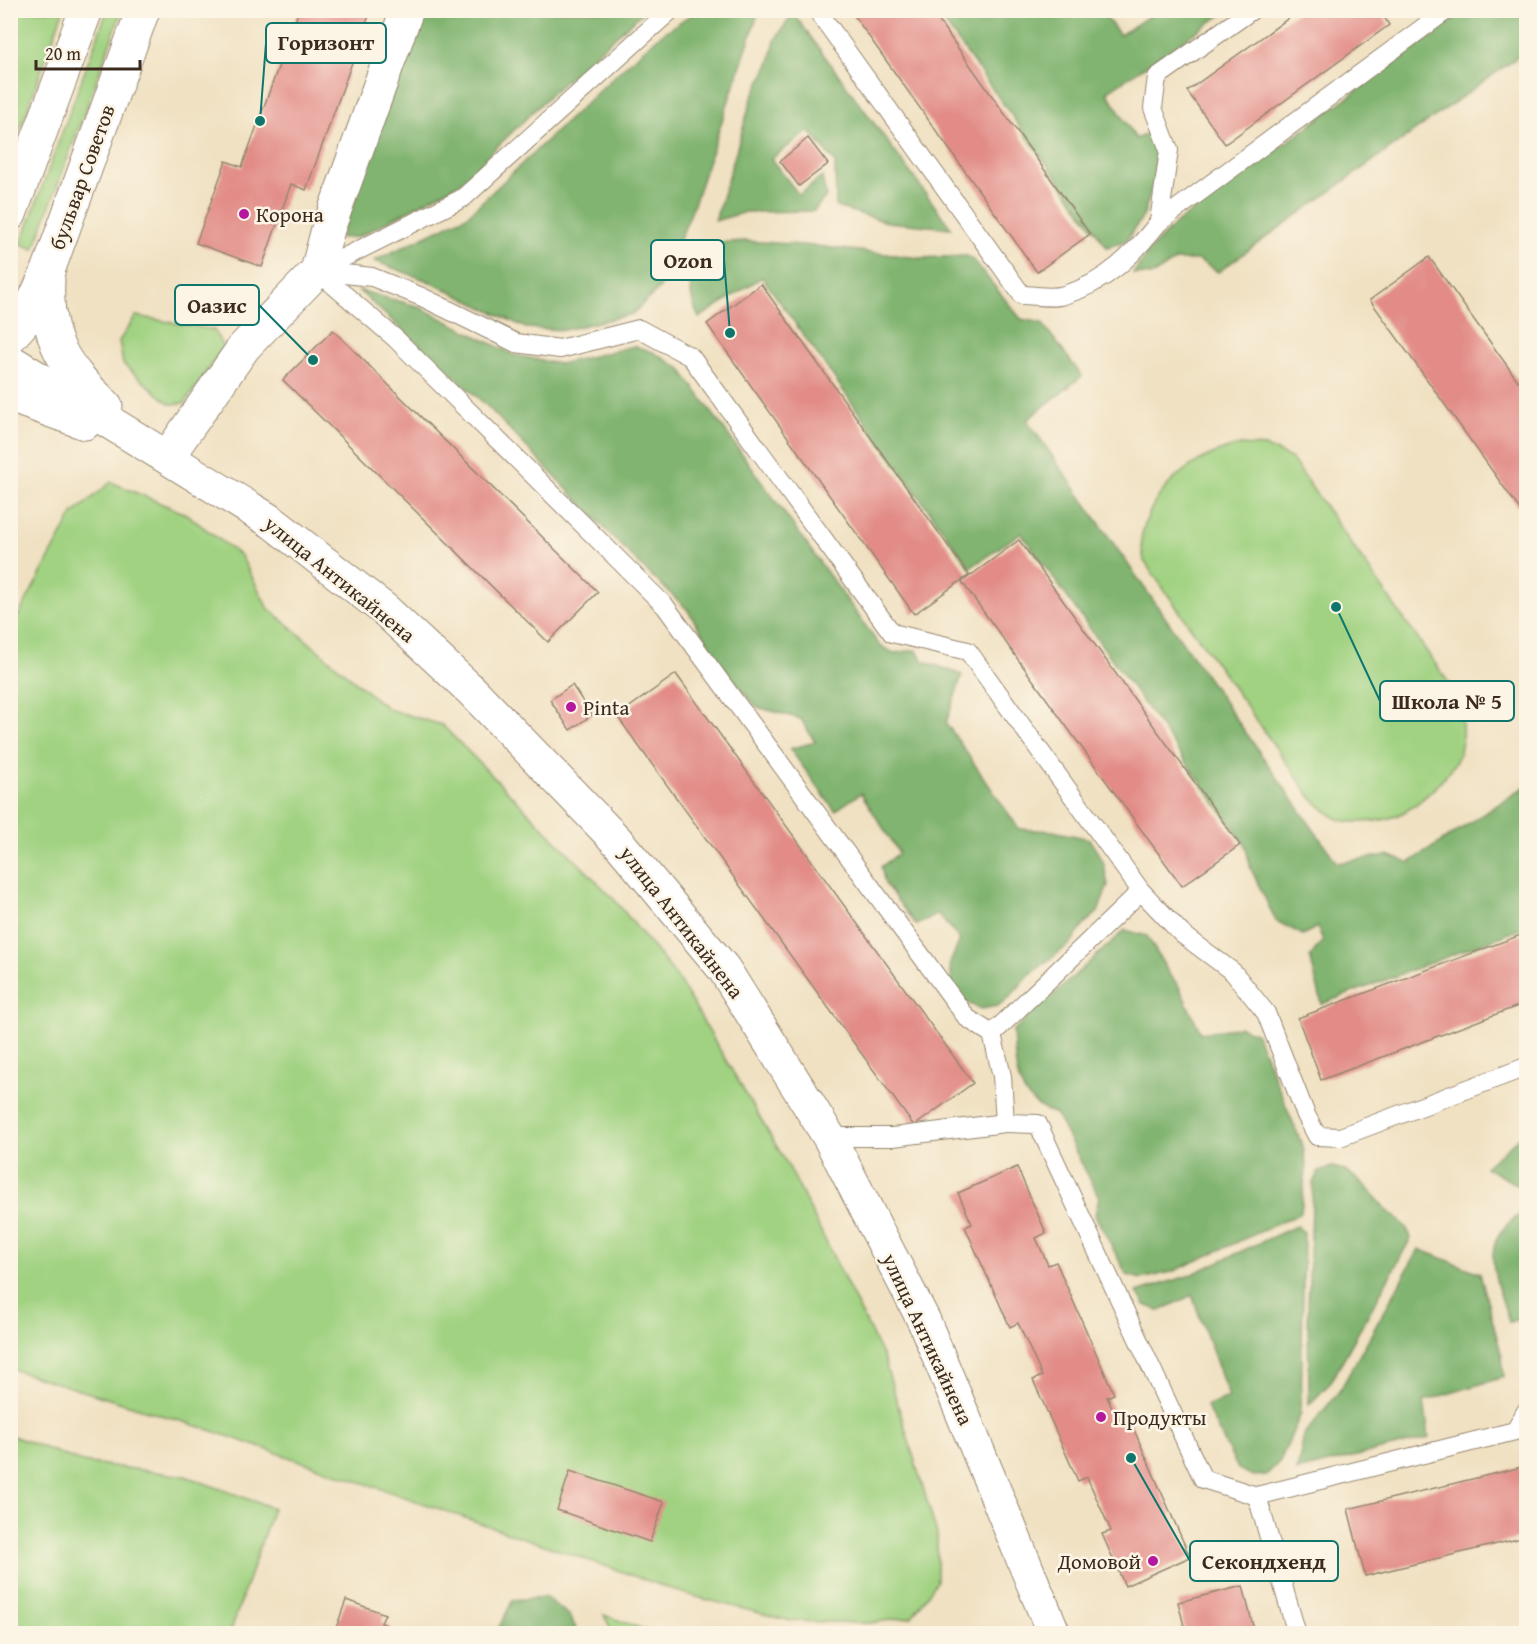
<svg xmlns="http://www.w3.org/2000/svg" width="1537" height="1644" viewBox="0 0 1537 1644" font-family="'Gentium Book Plus',serif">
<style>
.green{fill:#a0d281;stroke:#6e7e50;stroke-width:1.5}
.forest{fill:#80b46f;stroke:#5e6f46;stroke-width:1.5}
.building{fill:#e28b87}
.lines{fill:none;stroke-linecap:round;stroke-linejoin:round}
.service-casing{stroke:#968670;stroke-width:20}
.minor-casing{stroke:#968670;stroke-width:35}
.tertiary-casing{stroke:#968670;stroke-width:35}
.service{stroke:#fff;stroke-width:18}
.minor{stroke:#fff;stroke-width:33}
.tertiary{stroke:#fff;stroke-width:33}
.poi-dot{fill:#b5179e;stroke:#fcf5e5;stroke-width:2}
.labels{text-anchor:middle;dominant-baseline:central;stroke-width:5;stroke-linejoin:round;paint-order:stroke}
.street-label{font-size:21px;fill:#3b2a1e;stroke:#fcf5e5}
.poi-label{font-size:21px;fill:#3b2a1e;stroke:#fcf5e5;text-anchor:start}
.leader{fill:none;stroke:#0f766e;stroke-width:2}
.callout-dot{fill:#0f766e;stroke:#fcf5e5;stroke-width:2}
.callout{fill:#fcf5e5;stroke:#0f766e;stroke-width:2}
.callout-label{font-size:22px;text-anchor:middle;font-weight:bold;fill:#3b2a1e}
</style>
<rect width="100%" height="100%" fill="#fcf5e5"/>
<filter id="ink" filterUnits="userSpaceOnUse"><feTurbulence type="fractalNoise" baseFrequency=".0167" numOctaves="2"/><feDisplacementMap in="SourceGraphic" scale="12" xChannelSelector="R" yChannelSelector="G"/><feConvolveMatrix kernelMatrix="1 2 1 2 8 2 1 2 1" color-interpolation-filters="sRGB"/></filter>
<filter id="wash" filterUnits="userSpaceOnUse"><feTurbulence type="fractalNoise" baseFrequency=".008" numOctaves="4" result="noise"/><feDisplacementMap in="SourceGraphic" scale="24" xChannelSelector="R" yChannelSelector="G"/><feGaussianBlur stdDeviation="1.35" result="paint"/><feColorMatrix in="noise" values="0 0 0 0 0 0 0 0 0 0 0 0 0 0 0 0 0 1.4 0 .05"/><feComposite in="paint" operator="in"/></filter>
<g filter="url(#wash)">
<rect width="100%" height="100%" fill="#f0e1c2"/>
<!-- green -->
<g class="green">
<path d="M18 11H63L11 154V32Z"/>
<path d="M107 11H122L34 249 21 244Z"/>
<path d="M136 316 214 330 223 347 185 403 170 404 123 364 119 341Z"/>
<path d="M1240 445 1266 447 1291 458 1458 696C1461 713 1465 733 1460 751 1454 774 1416 809 1393 817 1379 822 1353 824 1338 819 1329 815 1320 805 1312 799L1144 561C1143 553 1140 542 1142 534 1154 485 1194 456 1240 445Z"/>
<path d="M111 482 186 514 241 556 268 608 388 709 442 725 613 898 677 977 790 1169 884 1359 937 1534V1581L912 1617 869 1623 791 1621 689 1595 210 1430 11 1369V629L73 514Z"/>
<path d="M10 1435 82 1462 185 1476 273 1508 230 1633H11Z"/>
<path d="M604 1615 654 1633H613Z"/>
</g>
<!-- forest -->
<g class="forest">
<path d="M1467 10 1526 11V51L1218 272 1199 260H1176L1153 275 1133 274 1149 251 1175 224Z"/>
<path d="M421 11H644L553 92 459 184 358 237 340 238Z"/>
<path d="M696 11H759L692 210 660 288 632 314 564 330 526 328 428 281 374 261 467 216 621 70 658 37Z"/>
<path d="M936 11H1101L1120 35 1157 11H1227L1107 92 1136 139 1150 132 1156 153 1154 179 1144 215 1126 241 1107 247Z"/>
<path d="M793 13 951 228 887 222 836 207 835 162 809 131 771 159 799 195 822 177 826 196 814 211 746 212 715 221 752 98 770 62 775 40Z"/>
<path d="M747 241 816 246 920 258 967 256 974 261 1021 319 1042 323 1082 376 1027 420 1337 863 1388 855 1409 863 1526 786V927L1322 1004 1310 957 1323 940 1317 927 1303 935 1276 921 1251 869 1245 844 1021 533 970 568 762 277 699 318C690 300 682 260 705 248 717 241 733 242 747 241Z"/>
<path d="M358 290 417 306 514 355 560 364 634 346 653 352 680 368 880 646 894 653 916 650 924 661 962 675 946 723 1019 829 1053 831 1089 839 1103 861 1108 885 1098 912 1084 925 1070 944 1029 975 1009 998 997 1006 981 1009 965 1002 952 986 950 963 960 940 938 914 916 925 885 884 881 867 899 853 861 793 835 811 790 749 815 742 801 719 757 707 729 675 687 609 638 563 486 405Z"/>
<path d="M1125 930 1147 936 1169 974 1178 985 1201 1033 1240 1027 1256 1033 1303 1147 1306 1165 1301 1213 1172 1272 1141 1279 1127 1275 1095 1215 1099 1197 1056 1114C1014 1101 1016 1070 1013 1031Z"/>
<path d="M1526 1131V1190L1485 1167Z"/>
<path d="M1332 1167C1356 1171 1371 1193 1387 1210 1397 1220 1407 1224 1411 1238L1330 1383 1309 1405 1308 1306 1313 1183 1318 1172Z"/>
<path d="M1525 1212 1526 1317 1509 1322C1496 1277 1474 1239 1525 1212Z"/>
<path d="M1296 1226 1304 1232 1301 1413 1280 1461 1266 1475 1253 1476 1238 1469 1206 1406 1229 1397 1192 1295 1160 1311 1145 1305 1137 1292 1188 1276Z"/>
<path d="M1419 1249 1480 1273 1502 1357 1504 1377 1424 1401 1429 1438 1297 1471 1304 1435 1340 1390Z"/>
<path d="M545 1597 570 1616 578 1633H496L513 1600Z"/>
</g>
<g id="blocks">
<!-- building -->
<g class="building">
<path d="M299 10H371L306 190 291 184 262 267 196 243 226 161 242 167Z"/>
<path d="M850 10H931L1090 234 1037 272Z"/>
<path d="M1300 10H1380L1389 25 1225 144 1187 91Z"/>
<path d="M808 138 828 164 799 186 780 161Z"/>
<path d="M1429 257 1518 381 1526 375V518L1370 300Z"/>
<path d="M761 284 969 575 914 614 707 324Z"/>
<path d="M333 330 598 592 548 642 283 380Z"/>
<path d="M1019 540 1240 845 1182 886 962 582Z"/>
<path d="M676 674 973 1083 914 1126 617 716Z"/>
<path d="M572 685 592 715 570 730 550 700Z"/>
<path d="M1526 933V1003L1321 1080 1298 1018Z"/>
<path d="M1017 1167 1046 1233 1036 1238 1048 1265 1056 1262 1114 1394 1107 1397 1117 1419 1127 1414 1190 1557 1125 1586 1102 1534 1111 1531 1087 1477 1078 1481 1033 1380 1042 1376 1018 1323 1010 1327 965 1227 972 1224 958 1193Z"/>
<path d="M1526 1466V1537L1365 1576 1348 1509Z"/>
<path d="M570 1471 664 1502 650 1542 557 1510Z"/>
<path d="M1243 1586 1255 1634H1186L1178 1602Z"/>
<path d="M346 1600 385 1614 381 1623 390 1626 387 1634H334Z"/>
</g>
</g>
</g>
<g filter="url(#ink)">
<use href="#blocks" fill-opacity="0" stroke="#968670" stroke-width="1.5"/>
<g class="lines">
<defs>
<g id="service">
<path d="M817 10 1022 295C1035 295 1052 299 1064 295 1106 283 1133 255 1159 222L1447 10"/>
<path d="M1159 222 1169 150 1153 108 1157 77 1252 10"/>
<path d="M317 271 396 339 665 606 967 1018 992 1034 1002 1076 1005 1123 1038 1124 1203 1479 1257 1496"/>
<path d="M317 271 372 277 422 297 516 343 560 349 639 329 691 357 892 633 968 651 1141 891"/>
<path d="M317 271 463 198 671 10"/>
<path d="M992 1034 1141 891 1182 934 1233 972 1266 1013 1306 1115 1317 1136 1340 1137 1526 1067"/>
<path d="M829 1137H893L1005 1123"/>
<path d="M1297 1634 1257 1496 1515 1431 1526 1411"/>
</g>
<path id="minor" d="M168 456 244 347 317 271 328 229 407 10"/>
<g id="tertiary">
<path d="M10 214 86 10"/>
<path d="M48 279C45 340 63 365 106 406"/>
<path d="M10 337 25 320 48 271 143 10"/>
<path d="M10 361 272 522 385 610 472 691 618 842 724 969 829 1137 924 1321 1054 1634"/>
<path d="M10 396 85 423"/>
</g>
</defs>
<!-- service casing -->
<use href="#service" class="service-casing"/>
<!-- minor casing -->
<use href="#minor" class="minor-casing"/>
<!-- tertiary casing -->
<use href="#tertiary" class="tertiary-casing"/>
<!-- service -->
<use href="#service" class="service"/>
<!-- minor -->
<use href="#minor" class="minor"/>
<!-- tertiary -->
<use href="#tertiary" class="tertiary"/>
</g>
</g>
<!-- markers -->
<g class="poi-dot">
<circle cx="244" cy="214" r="6"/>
<circle cx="571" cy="707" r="6"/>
<circle cx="1101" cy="1417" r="6"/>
<circle cx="1153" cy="1561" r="6"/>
</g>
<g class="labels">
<!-- street labels -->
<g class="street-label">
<text transform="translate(82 177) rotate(-70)">бульвар Советов</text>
<text transform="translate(340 579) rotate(39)">улица Антикайнена</text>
<text transform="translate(682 922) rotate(52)">улица Антикайнена</text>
<text transform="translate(928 1339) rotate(65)">улица Антикайнена</text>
</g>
<!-- poi labels -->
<g class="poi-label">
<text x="256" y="214">Корона</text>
<text x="583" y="707">Pinta</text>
<text x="1113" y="1417">Продукты</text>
<text x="1141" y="1561" text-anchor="end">Домовой</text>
</g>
</g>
<!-- callouts -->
<path class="leader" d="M260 121L266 43M730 333L724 260M313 360L259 305M1336 607L1380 701M1131 1458L1190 1561"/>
<g class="callout-dot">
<circle cx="260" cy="121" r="6"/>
<circle cx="730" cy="333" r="6"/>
<circle cx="313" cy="360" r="6"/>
<circle cx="1336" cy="607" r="6"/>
<circle cx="1131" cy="1458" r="6"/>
</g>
<g class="callout">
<rect x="266" y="23" width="120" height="40" rx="6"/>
<rect x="651" y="240" width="73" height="40" rx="6"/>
<rect x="175" y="285" width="84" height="40" rx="6"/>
<rect x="1380" y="681" width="134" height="40" rx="6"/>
<rect x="1190" y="1541" width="148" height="40" rx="6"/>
</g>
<g class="callout-label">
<text x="326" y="50">Горизонт</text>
<text x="688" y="268">Ozon</text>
<text x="217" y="313">Оазис</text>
<text x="1447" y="709">Школа № 5</text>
<text x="1264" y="1569">Секондхенд</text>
</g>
<!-- margin -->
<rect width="1537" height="1644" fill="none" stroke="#fcf5e5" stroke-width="36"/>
<!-- scale -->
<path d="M36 60v9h104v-9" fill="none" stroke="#3b2a1e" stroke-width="3"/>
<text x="45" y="60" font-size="18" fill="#3b2a1e" stroke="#fcf5e5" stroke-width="4.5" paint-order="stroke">20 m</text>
</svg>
